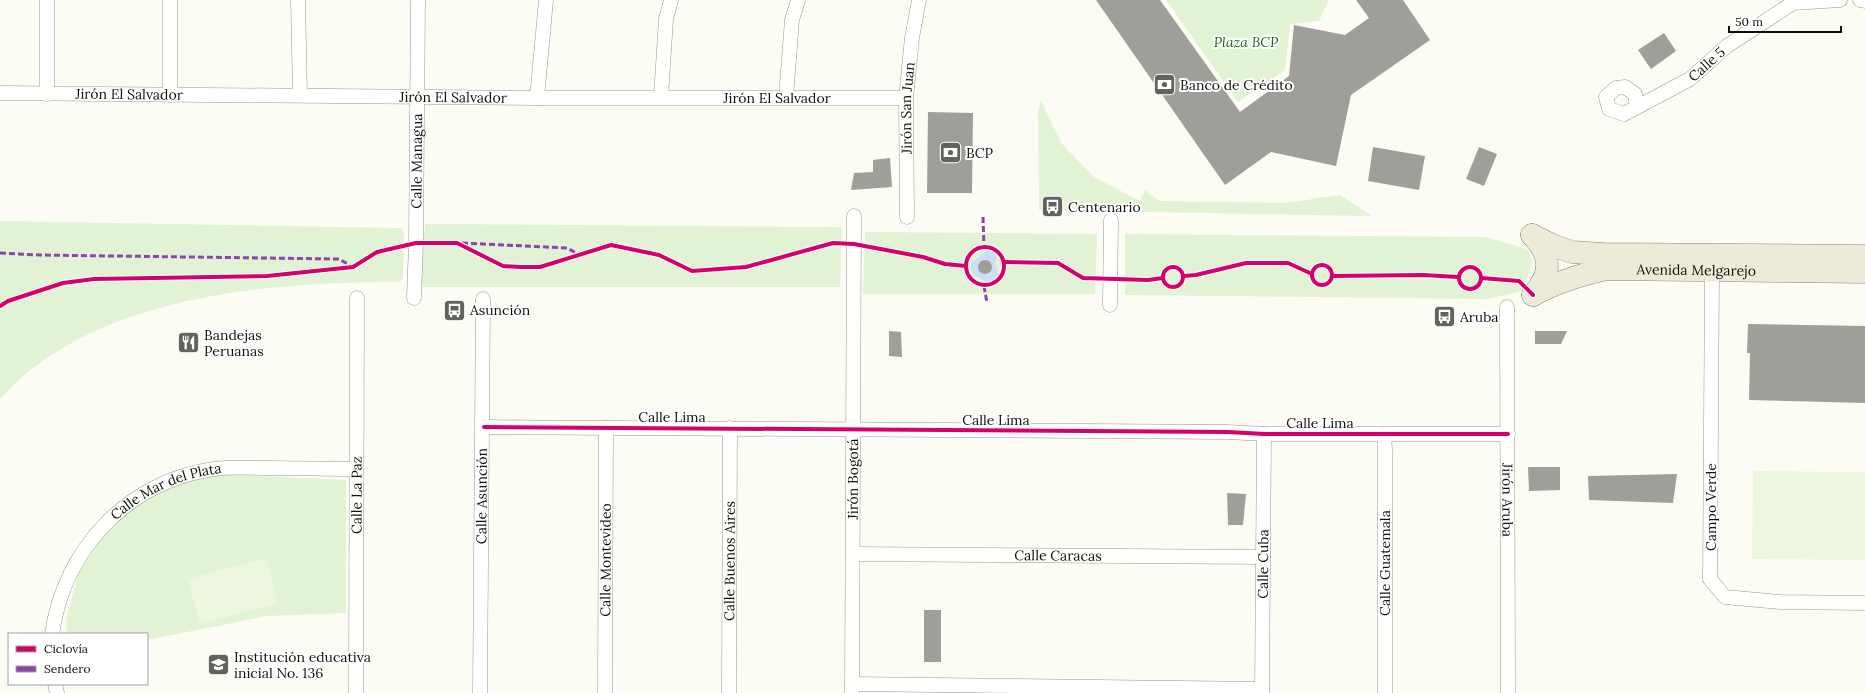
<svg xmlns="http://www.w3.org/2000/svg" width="1865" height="693" viewBox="0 0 1865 693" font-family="Lora,serif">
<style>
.green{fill:#e1f2d5}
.pitch{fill:#ecf6df}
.water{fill:#ccdff5;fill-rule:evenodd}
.building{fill:#a09e99}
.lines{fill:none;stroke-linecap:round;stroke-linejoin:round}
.minor-casing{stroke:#969692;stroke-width:15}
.primary-casing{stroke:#83837f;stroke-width:23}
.minor{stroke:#fffffd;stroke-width:14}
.primary{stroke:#ecebda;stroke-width:22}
.quiet{stroke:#8e44ad;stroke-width:3;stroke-dasharray:6 3;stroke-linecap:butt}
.cycleway-casing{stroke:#fff;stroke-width:6}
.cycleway{stroke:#d6006c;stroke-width:4}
.labels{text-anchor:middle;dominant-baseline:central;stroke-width:4;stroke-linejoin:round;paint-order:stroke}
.park-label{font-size:14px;font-style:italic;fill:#22671f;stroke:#fff}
.street-label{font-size:14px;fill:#0f0f0f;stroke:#fff}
.poi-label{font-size:14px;fill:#0f0f0f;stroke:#fff;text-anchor:start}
</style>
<rect width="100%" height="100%" fill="#fcfcf4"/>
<!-- green -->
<g class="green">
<path d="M1166 0H1329L1319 21 1290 24 1285 70 1238 102Z"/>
<path d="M1041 101 1062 144 1094 177 1140 201 1145 190 1159 201 1286 203 1340 195 1372 216 1039 210 1038 111Z"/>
<path d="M0 221 401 228 404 232 403 278 399 282C268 282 93 295 0 399Z"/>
<path d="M425 224 842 227 840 287H421Z"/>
<path d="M865 232 1097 234 1095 294H863Z"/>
<path d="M1125 234 1486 237 1527 249 1533 261 1523 291 1488 299 1125 295Z"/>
<path d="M217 474 346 480V613L267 616 147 640V634H67L66 621 78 574 105 533 129 511 168 487Z"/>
</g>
<!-- pitch -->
<g class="pitch">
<path d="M1753 471 1865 472V560L1752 559Z"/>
<path d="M266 558 278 603 200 624 188 579Z"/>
</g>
<!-- water -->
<path class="water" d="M989 249H993L997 254 995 263 999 275 995 281 989 283 974 275 970 268 972 262ZM984 261H988L992 267 989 273 986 274 980 271 979 265Z"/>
<!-- building -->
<g class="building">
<path d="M1096 0H1160L1240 112 1289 76 1294 25 1345 35 1369 18 1356 0H1403L1430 40 1351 95 1336 166 1271 152 1225 185Z"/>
<path d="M1664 33 1676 51 1651 69 1638 50Z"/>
<path d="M928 112 973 113 972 193H927Z"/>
<path d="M1373 147 1425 156 1419 190 1368 181Z"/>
<path d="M1479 147 1497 154 1484 186 1466 179Z"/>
<path d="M890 158 892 187 851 190 854 173 873 172V160Z"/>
<circle cx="985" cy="267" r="7"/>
<path d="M1748 324 1865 326V403L1749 400 1750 353H1747Z"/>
<path d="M889 331 901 332 902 357 889 356Z"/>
<path d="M1535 331H1567L1561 344H1535Z"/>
<path d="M1528 467H1560V490L1529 491Z"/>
<path d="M1677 474 1673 503 1589 500 1588 476Z"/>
<path d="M1227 493 1246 494 1243 525H1228Z"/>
<rect x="924" y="610" width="17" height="52"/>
</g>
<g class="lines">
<defs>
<g id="minor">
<path d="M170 0V95"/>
<path d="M298 0 300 95"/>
<path d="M1860 0 1865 1"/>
<path id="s1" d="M0 93 537 98H906"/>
<path d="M47 94V0"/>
<path d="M661 97 666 19 671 0"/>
<path d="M786 97 792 20 798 0"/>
<path d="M537 98 546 0"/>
<path id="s2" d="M1637 107 1635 94 1625 87 1616 88 1606 97 1609 109 1624 114 1690 79 1727 46 1793 3 1840 0"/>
<path id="s3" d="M907 217 906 98 912 38 919 0"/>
<path d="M1712 271 1710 579 1725 597 1780 602 1865 603"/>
<path id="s4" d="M414 298 416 243 418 0"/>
<path d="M1110 305 1111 220"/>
<path id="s5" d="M1507 307 1508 693"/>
<path d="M484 427 1228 432 1264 434H1508"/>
<path d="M1384 434 1385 450V693"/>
<path id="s6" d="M853 554 1263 557"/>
<path id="s7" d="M52 634C64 549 128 481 214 469 232 466 250 468 268 468 298 468 327 469 356 469"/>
<path d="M55 684 57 693"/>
<path d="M852 684 1262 689"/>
<path id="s8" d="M356 693 357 298"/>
<path id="s9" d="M480 693 483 299"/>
<path id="s10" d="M605 693 606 428"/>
<path id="s11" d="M729 693 730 428"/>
<path id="s12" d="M852 693 854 216"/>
<path id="s13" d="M1262 693 1264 434"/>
</g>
<g id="primary">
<path d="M1532 235 1552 245 1572 252 1603 254 1865 256"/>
<path d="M1532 235C1552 256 1552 274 1533 295"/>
<path id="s14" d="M1533 295C1556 282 1580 275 1606 269L1865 272"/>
</g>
</defs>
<!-- minor casing -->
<use href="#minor" class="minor-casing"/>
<!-- primary casing -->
<use href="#primary" class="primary-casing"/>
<!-- minor -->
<use href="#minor" class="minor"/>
<!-- primary -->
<use href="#primary" class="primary"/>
<!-- quiet -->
<g class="quiet">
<path d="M983 217 984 247"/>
<path d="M462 243 567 248 578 254"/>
<path d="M0 253 39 255 339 259 353 267"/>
<path d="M984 286 987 303"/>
</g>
<defs>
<g id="cycleway">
<circle cx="985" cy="266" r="19"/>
<path d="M1004 262 1058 263 1083 278 1148 280 1163 278"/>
<circle cx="1322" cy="275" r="10"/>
<circle cx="1173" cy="277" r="10"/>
<circle cx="1470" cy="278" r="11"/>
<path d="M1184 276 1196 275 1246 263H1288L1312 274"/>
<path d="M1332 276 1423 275 1458 277"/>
<path d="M1481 278 1519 281 1533 295"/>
<path d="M0 306 8 301 63 283 94 279 267 276 353 267 377 252 416 243H457L503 266 520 267H540L611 245 659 255 692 271 746 267 833 243 854 244 923 257 945 264 966 266"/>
<path d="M484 427 1228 432 1264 434H1508"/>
</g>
</defs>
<!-- cycleway casing -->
<use href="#cycleway" class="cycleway-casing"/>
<!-- cycleway -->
<use href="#cycleway" class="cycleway"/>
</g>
<!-- icons -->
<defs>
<symbol id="bank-square" viewBox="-11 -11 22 22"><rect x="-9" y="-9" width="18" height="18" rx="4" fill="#62625f" stroke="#fff"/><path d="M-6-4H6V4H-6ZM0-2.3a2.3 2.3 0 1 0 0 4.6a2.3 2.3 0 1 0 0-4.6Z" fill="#fff"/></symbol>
<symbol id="bus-square" viewBox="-11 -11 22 22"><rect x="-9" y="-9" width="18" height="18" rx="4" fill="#62625f" stroke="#fff"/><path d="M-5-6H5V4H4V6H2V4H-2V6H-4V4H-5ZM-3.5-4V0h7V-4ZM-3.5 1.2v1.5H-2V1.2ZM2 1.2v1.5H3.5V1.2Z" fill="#fff"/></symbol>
<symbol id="restaurant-square" viewBox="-11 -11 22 22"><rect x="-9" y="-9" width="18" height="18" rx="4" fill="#62625f" stroke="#fff"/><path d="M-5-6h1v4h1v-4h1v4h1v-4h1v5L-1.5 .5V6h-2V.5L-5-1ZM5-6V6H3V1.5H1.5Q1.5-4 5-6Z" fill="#fff"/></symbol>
<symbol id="school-square" viewBox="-11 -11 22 22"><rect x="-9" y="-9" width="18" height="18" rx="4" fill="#62625f" stroke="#fff"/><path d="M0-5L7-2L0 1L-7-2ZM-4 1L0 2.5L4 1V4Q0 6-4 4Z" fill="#fff"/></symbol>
</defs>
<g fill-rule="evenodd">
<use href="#bank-square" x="1152" y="72" width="25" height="25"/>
<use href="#bank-square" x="938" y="140" width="25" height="25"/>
<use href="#bus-square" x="1040" y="194" width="25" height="25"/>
<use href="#bus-square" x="442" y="298" width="25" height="25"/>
<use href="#bus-square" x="1432" y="304" width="25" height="25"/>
<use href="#restaurant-square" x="176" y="330" width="25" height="25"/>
<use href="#school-square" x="206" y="652" width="25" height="25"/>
</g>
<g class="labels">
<!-- park labels -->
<g class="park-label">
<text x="1246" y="42">Plaza BCP</text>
</g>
<!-- street labels -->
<g class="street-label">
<text stroke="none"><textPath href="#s2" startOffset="173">Calle 5</textPath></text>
<text stroke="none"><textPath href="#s1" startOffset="129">Jirón El Salvador</textPath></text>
<text stroke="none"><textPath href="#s1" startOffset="453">Jirón El Salvador</textPath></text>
<text stroke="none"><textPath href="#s1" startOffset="777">Jirón El Salvador</textPath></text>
<text stroke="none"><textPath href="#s3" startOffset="109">Jirón San Juan</textPath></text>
<text stroke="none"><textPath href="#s4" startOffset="137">Calle Managua</textPath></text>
<text stroke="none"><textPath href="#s14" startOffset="168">Avenida Melgarejo</textPath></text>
<text x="672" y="417">Calle Lima</text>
<text x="996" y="420">Calle Lima</text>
<text x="1320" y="423">Calle Lima</text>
<text stroke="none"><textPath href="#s12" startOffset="214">Jirón Bogotá</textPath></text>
<text stroke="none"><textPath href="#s7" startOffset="195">Calle Mar del Plata</textPath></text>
<text stroke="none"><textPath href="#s8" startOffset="198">Calle La Paz</textPath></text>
<text stroke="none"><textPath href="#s9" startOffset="197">Calle Asunción</textPath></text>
<text stroke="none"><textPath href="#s5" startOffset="193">Jirón Aruba</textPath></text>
<text transform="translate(1711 507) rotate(-90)">Campo Verde</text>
<text stroke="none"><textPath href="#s6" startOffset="205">Calle Caracas</textPath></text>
<text stroke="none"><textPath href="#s10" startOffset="133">Calle Montevideo</textPath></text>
<text stroke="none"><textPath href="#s11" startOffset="132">Calle Buenos Aires</textPath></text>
<text transform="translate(1385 563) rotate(-90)">Calle Guatemala</text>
<text stroke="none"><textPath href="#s13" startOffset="129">Calle Cuba</textPath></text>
</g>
<!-- poi labels -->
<g class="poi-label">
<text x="1180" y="85">Banco de Crédito</text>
<text x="966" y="153">BCP</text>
<text x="1068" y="207">Centenario</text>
<text x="470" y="310">Asunción</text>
<text x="1460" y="317">Aruba</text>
<text x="204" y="335">Bandejas<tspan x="204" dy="16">Peruanas</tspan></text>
<text x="234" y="657">Institución educativa<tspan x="234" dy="16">inicial No. 136</tspan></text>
</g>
</g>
<!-- legend -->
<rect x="8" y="633" width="140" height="52" fill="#ffffff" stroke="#9f9f9f"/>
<rect x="16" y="646" width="20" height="6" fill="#d6006c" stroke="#9f9f9f"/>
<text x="44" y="653" font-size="12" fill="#0f0f0f">Ciclovía</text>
<rect x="16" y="666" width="20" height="6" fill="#8e44ad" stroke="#9f9f9f"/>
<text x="44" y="673" font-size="12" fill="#0f0f0f">Sendero</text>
<!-- scale -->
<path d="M1729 26v6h112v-6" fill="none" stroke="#0f0f0f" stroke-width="2"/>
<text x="1735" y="26" font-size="12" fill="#0f0f0f" stroke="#ffffff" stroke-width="3" paint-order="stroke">50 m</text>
</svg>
